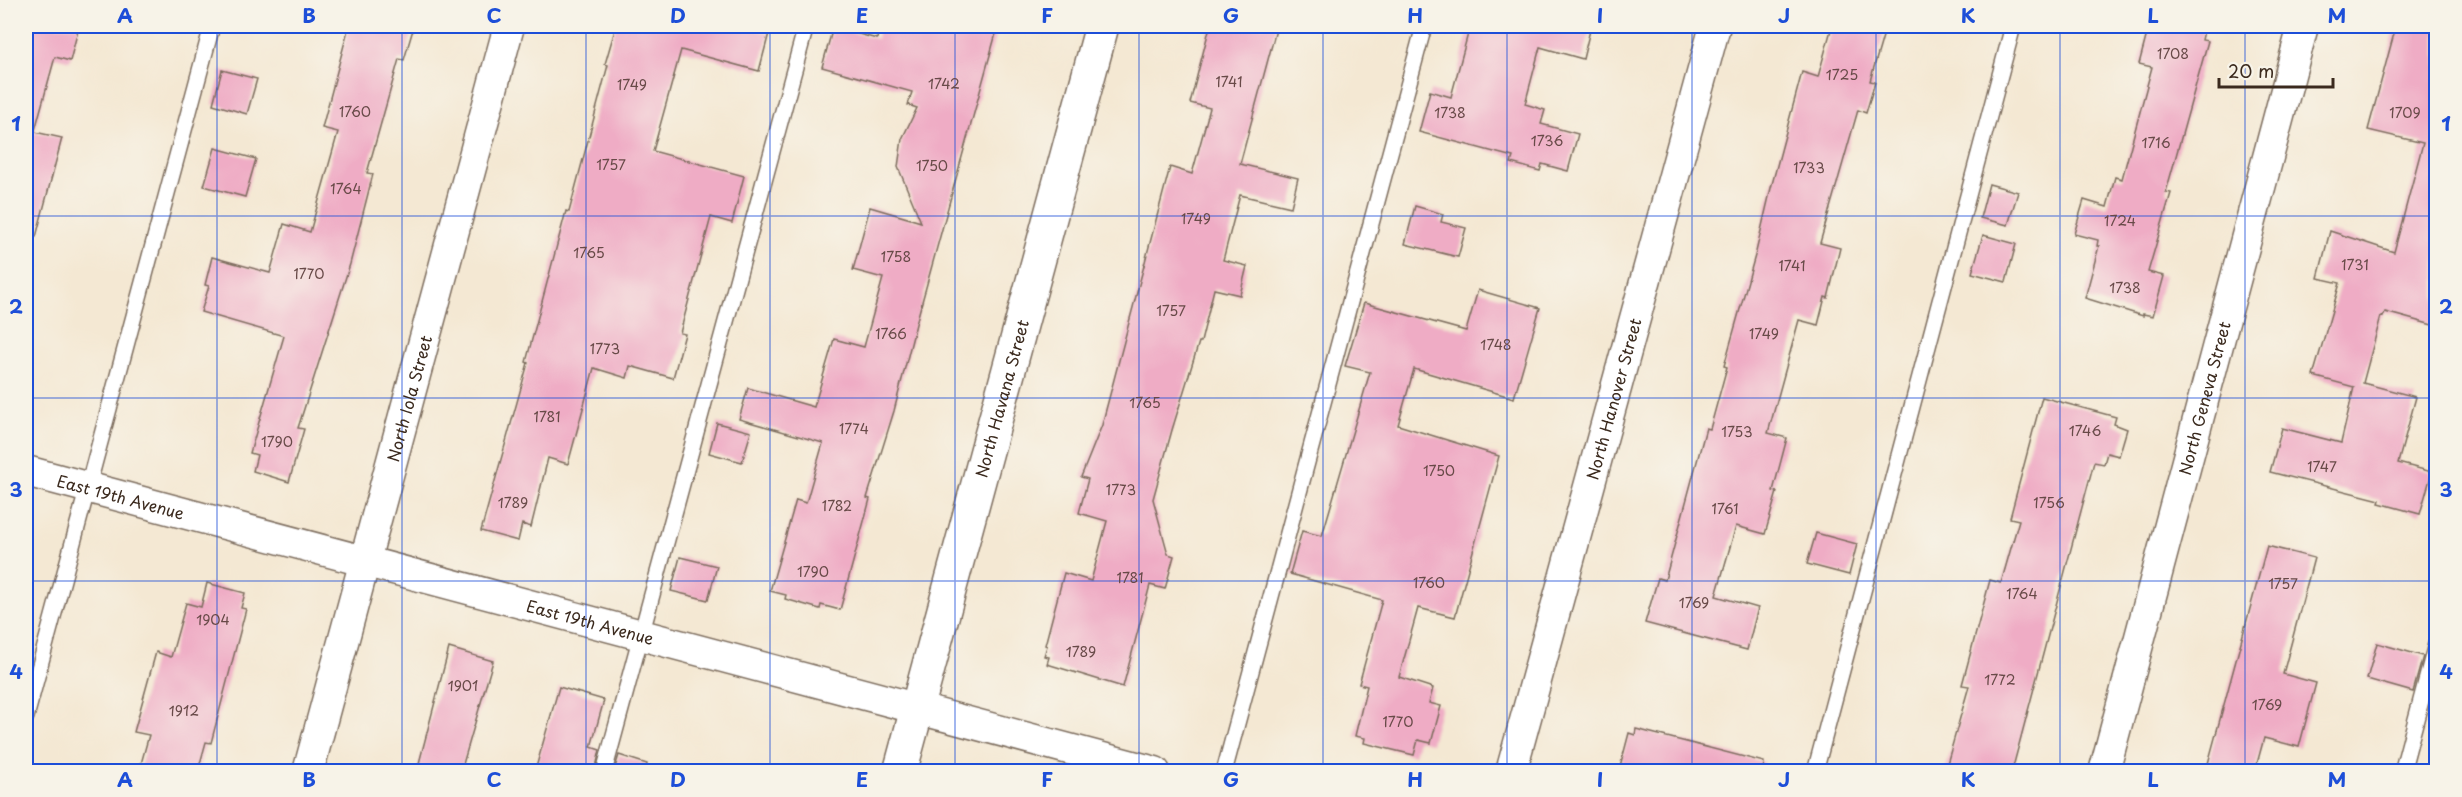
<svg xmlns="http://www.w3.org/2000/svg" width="2462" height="797" viewBox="0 0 2462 797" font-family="'Playpen Sans',sans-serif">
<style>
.building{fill:#efacc5}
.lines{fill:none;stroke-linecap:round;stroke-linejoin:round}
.lane-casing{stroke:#7c6c5d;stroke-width:18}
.street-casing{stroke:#7c6c5d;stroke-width:33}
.secondary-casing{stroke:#7c6c5d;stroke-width:36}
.lane{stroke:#fff;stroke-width:15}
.street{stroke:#fff;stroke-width:30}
.secondary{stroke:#fff;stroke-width:33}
.grid{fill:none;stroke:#1d4ed8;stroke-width:1.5;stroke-opacity:0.55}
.labels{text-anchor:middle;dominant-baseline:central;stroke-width:4.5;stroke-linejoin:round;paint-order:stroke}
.number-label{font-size:14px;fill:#684a48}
.street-label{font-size:16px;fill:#3b2a1e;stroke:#f7f3e8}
.neatline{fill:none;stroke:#1d4ed8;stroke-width:2}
.grid-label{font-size:20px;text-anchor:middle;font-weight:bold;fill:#1d4ed8}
</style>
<rect width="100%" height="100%" fill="#f7f3e8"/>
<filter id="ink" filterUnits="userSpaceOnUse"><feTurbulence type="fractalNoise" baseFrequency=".0167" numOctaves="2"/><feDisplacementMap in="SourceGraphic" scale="12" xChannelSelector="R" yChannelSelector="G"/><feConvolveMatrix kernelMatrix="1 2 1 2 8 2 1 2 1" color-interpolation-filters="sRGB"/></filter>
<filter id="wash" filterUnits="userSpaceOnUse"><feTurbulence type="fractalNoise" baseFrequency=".008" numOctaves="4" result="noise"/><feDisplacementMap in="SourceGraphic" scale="24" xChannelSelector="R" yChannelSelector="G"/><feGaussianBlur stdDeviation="1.35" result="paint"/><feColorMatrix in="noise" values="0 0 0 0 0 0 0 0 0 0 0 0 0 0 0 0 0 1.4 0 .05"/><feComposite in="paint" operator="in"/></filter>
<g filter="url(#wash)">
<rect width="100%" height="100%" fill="#f4e8d3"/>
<g id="blocks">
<!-- building -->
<g class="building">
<path d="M26 26H79L70 61 55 57 35 130 26 128Z"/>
<path d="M349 26H414L404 60 399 59 367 173 373 174 350 264 298 428 304 429 289 482 253 471 257 455 250 453 284 336 201 312 209 286 205 285 212 257 270 273 284 224 310 232 338 132 322 128Z"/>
<path d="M616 26H740L769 33 759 71 681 50 653 151 744 176 732 223 711 217 680 333 685 334 673 378 630 366 627 378 594 368 568 464 548 458 531 527 522 524 518 541 481 531 528 363 526 362 566 211 569 212 608 65 605 64Z"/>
<path d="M879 26H998L917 320 894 411 867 498 870 499 840 610 821 605 820 609 785 599 786 595 770 591 796 500 806 503 823 443 739 419 748 388 814 407 834 339 864 347 883 278 853 270 870 207 921 222 898 167 902 139 917 108 908 105 912 92 822 67 833 27 877 39Z"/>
<path d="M1210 26H1277L1240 164 1298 178 1291 207 1240 195 1223 260 1247 266 1240 295 1214 289 1201 342H1199L1172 430 1153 499 1168 554 1174 556 1165 589 1150 585 1123 687 1047 664 1049 657 1044 656 1047 646 1045 645 1064 573 1091 581 1107 521 1079 513 1088 479 1081 477 1102 425 1170 167 1192 174 1210 108 1190 103Z"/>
<path d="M1470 26H1591L1583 59 1540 47 1525 104 1545 110 1541 124 1578 134 1568 171 1542 164 1540 171 1511 163 1513 157 1419 132 1430 91 1451 97Z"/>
<path d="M1832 26H1886L1870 81 1875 82 1866 113 1858 110 1820 243 1840 248 1828 298 1825 297 1818 325 1799 320 1768 433 1787 438 1773 491 1777 492 1765 534 1736 526 1716 596 1758 608 1747 650 1645 623 1658 578 1665 580 1706 428 1710 429 1727 367 1724 366 1756 252 1771 188 1802 72 1818 77Z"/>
<path d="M2149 26H2205L2202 40 2208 41 2166 192 2171 193 2148 272 2164 276 2153 316 2143 314V316L2085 298 2099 246H2097L2098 240 2074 234 2084 200 2107 207 2115 177 2122 179 2152 67 2139 64Z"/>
<path d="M2396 26H2436V326L2385 312 2383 317 2381 316 2363 383 2416 397 2398 463 2432 472 2420 514 2379 503 2380 500 2270 472 2282 428 2341 443 2354 387 2313 376 2340 283 2318 278 2330 231 2394 252 2423 143 2368 130Z"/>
<path d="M222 70 257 79 247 114 213 104Z"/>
<path d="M26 130 62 138 36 237 26 236Z"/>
<path d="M215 148 256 159 245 197 204 186Z"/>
<path d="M1989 184 2018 192 2008 225 1980 218Z"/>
<path d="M1415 206 1443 214 1441 222 1466 228 1458 257 1405 244Z"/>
<path d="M1983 235 2016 244 2006 282 1972 273Z"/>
<path d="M1478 290 1540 308 1514 398 1414 369 1398 425 1499 456 1455 617 1418 608 1399 677 1433 688 1429 703 1441 706 1431 743 1418 740 1414 755 1364 743 1365 738 1355 736 1367 686 1359 684 1382 600 1290 574 1302 531 1322 536 1370 372 1345 366 1364 303 1466 331Z"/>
<path d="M2042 397 2116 417 2114 424 2127 429 2119 456 2107 453 2104 464 2094 462 2012 771H1945L1969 686 1962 685 1990 580 2001 583 2019 520 2010 518Z"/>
<path d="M717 423 751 432 742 462 709 453Z"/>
<path d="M1816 533 1857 544 1849 575 1807 564Z"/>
<path d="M2267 546 2314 558 2283 674 2316 683 2299 747 2264 738 2255 771H2206Z"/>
<path d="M680 557 717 566 708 600 671 591Z"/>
<path d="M207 583 245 593 241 608 246 609 211 743 206 742 198 771H139L149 735 134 732 156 652 171 657 186 603 201 607Z"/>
<path d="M2377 643 2423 656 2413 692 2367 679Z"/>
<path d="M449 648 493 661 461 771H417Z"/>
<path d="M559 687 604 700 591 747 600 750 595 771H535Z"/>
<path d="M1636 729 1764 762 1763 771H1619L1629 733 1635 735Z"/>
<path d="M619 755 647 764 646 771H614Z"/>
</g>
</g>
</g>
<g filter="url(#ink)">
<use href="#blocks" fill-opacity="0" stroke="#7c6c5d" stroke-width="1.5"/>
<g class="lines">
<defs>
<g id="lane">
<path d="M26 717 212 26"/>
<path d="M604 772 806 26"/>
<path d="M1224 772 1424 26"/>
<path d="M1815 772 2013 26"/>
<path d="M2402 772 2436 644"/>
</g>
<g id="street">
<path id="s1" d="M26 471 1155 772"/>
<path id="s2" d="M308 772 509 26"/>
<path id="s3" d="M1511 772 1715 26"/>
<path id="s4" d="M2104 772 2303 26"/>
</g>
<g id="secondary">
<path id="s5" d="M900 772 1102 26"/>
</g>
</defs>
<!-- lane casing -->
<use href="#lane" class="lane-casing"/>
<!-- street casing -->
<use href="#street" class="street-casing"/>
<!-- secondary casing -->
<use href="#secondary" class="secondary-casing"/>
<!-- lane -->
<use href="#lane" class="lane"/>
<!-- street -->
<use href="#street" class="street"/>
<!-- secondary -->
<use href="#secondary" class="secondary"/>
</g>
</g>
<!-- grid -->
<path class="grid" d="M217 26V772M402 26V772M586 26V772M770 26V772M955 26V772M1139 26V772M1323 26V772M1507 26V772M1692 26V772M1876 26V772M2060 26V772M2245 26V772M26 216H2436M26 398H2436M26 581H2436"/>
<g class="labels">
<!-- number labels -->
<g class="number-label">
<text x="2173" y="53">1708</text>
<text x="1842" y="74">1725</text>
<text x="1229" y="81">1741</text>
<text x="944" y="83">1742</text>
<text x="632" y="84">1749</text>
<text x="355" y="111">1760</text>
<text x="1450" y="112">1738</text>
<text x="2405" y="112">1709</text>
<text x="1547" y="140">1736</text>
<text x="2156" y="142">1716</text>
<text x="611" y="164">1757</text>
<text x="932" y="165">1750</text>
<text x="1809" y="167">1733</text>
<text x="346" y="188">1764</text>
<text x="1196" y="218">1749</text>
<text x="2120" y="220">1724</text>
<text x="589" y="252">1765</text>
<text x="896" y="256">1758</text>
<text x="2355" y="264">1731</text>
<text x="1792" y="265">1741</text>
<text x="309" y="273">1770</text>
<text x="2125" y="287">1738</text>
<text x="1171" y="310">1757</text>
<text x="891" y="333">1766</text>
<text x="1764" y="333">1749</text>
<text x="1496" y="344">1748</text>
<text x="605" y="348">1773</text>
<text x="1145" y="402">1765</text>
<text x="547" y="416">1781</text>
<text x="854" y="428">1774</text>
<text x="2085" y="430">1746</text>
<text x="1737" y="431">1753</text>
<text x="277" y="441">1790</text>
<text x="2322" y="466">1747</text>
<text x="1439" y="470">1750</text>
<text x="1121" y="489">1773</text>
<text x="513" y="502">1789</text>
<text x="2049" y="502">1756</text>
<text x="837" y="505">1782</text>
<text x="1725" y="508">1761</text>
<text x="813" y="571">1790</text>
<text x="1130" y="577">1781</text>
<text x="1429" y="582">1760</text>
<text x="2283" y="583">1757</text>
<text x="2022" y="593">1764</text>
<text x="1694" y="602">1769</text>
<text x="213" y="619">1904</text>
<text x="1081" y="651">1789</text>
<text x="2000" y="679">1772</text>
<text x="463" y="685">1901</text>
<text x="2267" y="704">1769</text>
<text x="184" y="710">1912</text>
<text x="1398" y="721">1770</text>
</g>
<!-- street labels -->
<g class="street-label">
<text stroke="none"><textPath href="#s5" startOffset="387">North Havana Street</textPath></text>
<text stroke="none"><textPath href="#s3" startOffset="387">North Hanover Street</textPath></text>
<text stroke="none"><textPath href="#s4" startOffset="387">North Geneva Street</textPath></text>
<text stroke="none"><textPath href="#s2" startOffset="387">North Iola Street</textPath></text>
<text stroke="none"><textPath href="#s1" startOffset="98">East 19th Avenue</textPath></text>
<text stroke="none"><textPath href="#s1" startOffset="584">East 19th Avenue</textPath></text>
</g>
</g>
<!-- margin -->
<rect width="2462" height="797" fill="none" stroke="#f7f3e8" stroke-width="66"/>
<!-- scale -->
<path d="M2219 78v9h114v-9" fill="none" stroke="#3b2a1e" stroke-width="3"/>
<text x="2228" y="78" font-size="18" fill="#3b2a1e" stroke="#f7f3e8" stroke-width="4.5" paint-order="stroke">20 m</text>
<rect x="33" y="33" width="2396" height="731" class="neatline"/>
<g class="grid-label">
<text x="125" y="23">A</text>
<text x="309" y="23">B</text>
<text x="494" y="23">C</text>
<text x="678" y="23">D</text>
<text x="862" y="23">E</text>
<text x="1047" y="23">F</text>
<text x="1231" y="23">G</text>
<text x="1415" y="23">H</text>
<text x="1600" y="23">I</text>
<text x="1784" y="23">J</text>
<text x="1968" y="23">K</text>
<text x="2153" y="23">L</text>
<text x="2337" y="23">M</text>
<text x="16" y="131">1</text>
<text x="2446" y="131">1</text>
<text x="16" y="314">2</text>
<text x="2446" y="314">2</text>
<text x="16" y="497">3</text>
<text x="2446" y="497">3</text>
<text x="16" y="679">4</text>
<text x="2446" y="679">4</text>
<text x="125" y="787">A</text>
<text x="309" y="787">B</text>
<text x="494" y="787">C</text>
<text x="678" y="787">D</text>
<text x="862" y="787">E</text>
<text x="1047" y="787">F</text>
<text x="1231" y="787">G</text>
<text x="1415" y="787">H</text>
<text x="1600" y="787">I</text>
<text x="1784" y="787">J</text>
<text x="1968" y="787">K</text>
<text x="2153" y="787">L</text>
<text x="2337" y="787">M</text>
</g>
</svg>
